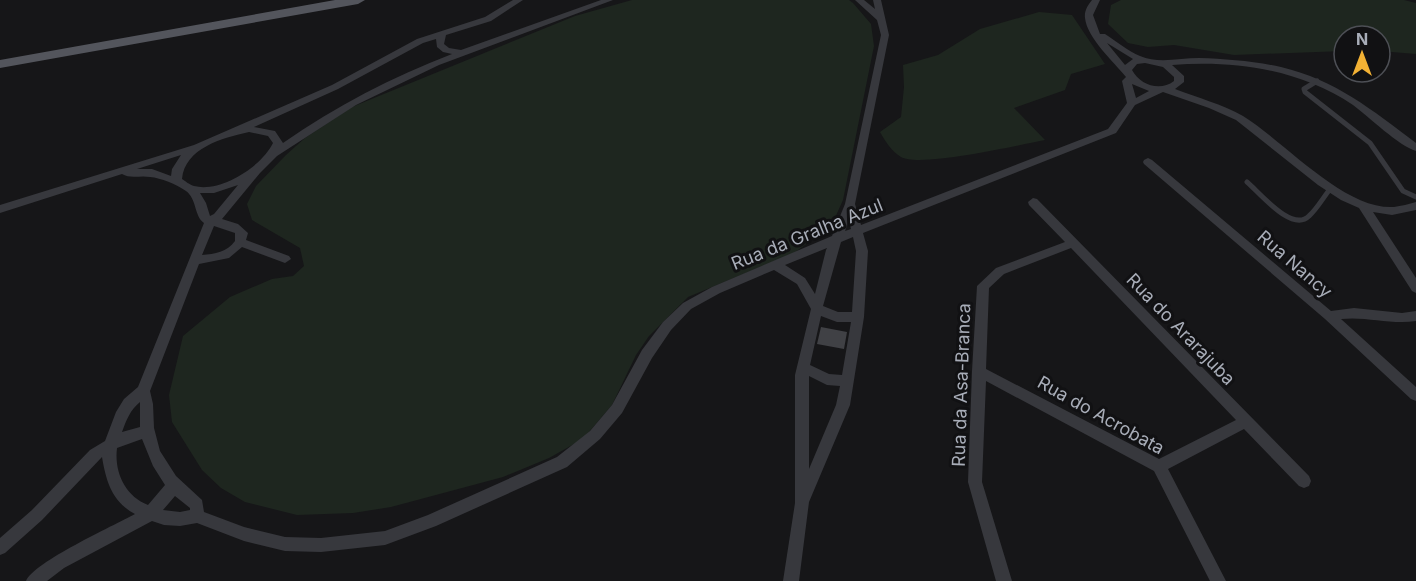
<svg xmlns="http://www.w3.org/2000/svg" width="1416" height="581" viewBox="0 0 1416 581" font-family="Inter,sans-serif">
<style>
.green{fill:#1e261f}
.building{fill:#404145}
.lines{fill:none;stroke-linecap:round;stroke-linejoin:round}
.lane{stroke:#37383d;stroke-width:5}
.street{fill:#37383d;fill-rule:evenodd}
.primary{fill:#53555c;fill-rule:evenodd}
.labels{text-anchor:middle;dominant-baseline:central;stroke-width:6;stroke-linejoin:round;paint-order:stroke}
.street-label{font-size:18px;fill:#a8adb8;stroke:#111113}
</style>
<rect width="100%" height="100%" fill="#161618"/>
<!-- green -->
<g class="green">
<path d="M632 0H849L853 3 871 24 874 46 843 200 834 220 821 233 794 253 688 297 649 336 636 355 612 405 583 439 549 458 503 477 391 507 353 513 297 515 245 502 221 488 202 470 172 422 169 395 183 336 230 297 272 279 293 276 304 266 300 248 252 220 247 204 256 186 286 155 305 138 352 107 575 16Z"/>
<path d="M1121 0H1404L1416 3V54L1380 51V36H1344V51L1234 55 1174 45 1148 47 1128 43 1108 24 1111 5Z"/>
<path d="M1039 12 1072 15 1105 64 1071 74 1065 90 1014 108 1045 140C1019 145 920 168 901 157 892 152 885 141 880 132L901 117 904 87 903 65 938 55 980 29Z"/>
</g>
<!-- building -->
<path class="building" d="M821 327 847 332 844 349 817 344Z"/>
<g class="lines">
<!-- lane -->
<g class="lane">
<path d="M1317 81 1304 89 1305 92 1370 143 1403 191 1416 197"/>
<path d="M1247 182C1260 193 1292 233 1309 216 1317 209 1323 198 1330 189"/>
</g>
<!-- street -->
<g class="street">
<path d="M513 0H523L491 21 446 35 444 44 449 48 461 50 601 0H613L439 65 356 105 277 156 260 173 222 219 238 224 248 233 246 240 289 256 291 259 285 263 242 247 229 258 199 264 150 391 153 404 154 428 160 451 176 476 202 500 204 512 244 527 285 537 321 538 385 531 428 515 557 457 590 431 612 405 642 350 663 322 683 303 712 287 832 236 845 204 881 35 877 20 855 0H864L875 9 873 0H881L889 35 855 204 861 225 1108 129 1127 103 1122 81 1126 77C1114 62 1087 38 1085 18 1084 11 1088 5 1092 0H1100L1093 15 1100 34H1105C1116 41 1128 51 1140 56 1158 64 1180 58 1199 58 1226 59 1254 61 1281 67 1336 80 1372 110 1416 143V151C1399 146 1369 117 1353 105 1300 69 1234 60 1172 65L1184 76V82L1175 89C1198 98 1222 104 1243 116 1284 141 1344 210 1394 207 1401 206 1409 204 1416 202V210L1392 215 1373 212 1416 278V293L1412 291 1359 208 1341 200 1318 185 1236 120 1209 108 1163 92 1135 105 1116 133 863 233 868 251 864 317 850 405 809 502 799 581H783L795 503V375L811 309 797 284 774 270 720 293 691 309 671 330 652 358 622 413 600 439 567 467 436 526 385 545 321 552 285 551 244 541 197 523 180 526 164 525 152 521 64 568 47 581H26C34 562 113 526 135 514 112 502 106 481 102 457L42 520 5 553 0 555V538L32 510 90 450 105 441 116 412 124 399 138 387 204 223C194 216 197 199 186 191 176 184 161 178 150 177 141 175 130 179 122 174L0 213V205L194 145 332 85 417 39 485 17ZM436 39 437 47 443 52 452 54C392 77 336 106 283 143L275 131 254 127 338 89 423 43ZM1107 43 1133 59 1125 65ZM1145 63 1163 67 1174 77V81C1160 92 1140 85 1132 70L1137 64ZM1132 84 1149 91 1136 98ZM249 132 268 136 273 143C262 166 221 193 194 186 190 185 185 181 182 179 185 148 222 138 249 132ZM181 155 172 169 171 176 152 169H137ZM238 185 214 214 210 216 206 203 200 193H214ZM849 221 851 229 845 231ZM214 226 235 233V241C227 252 215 254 202 255ZM853 237 856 251 852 312H838L823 306 841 242ZM827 248 826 250 815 294 805 278 785 265ZM821 316 837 322H851L842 375 829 374 810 365ZM809 376 827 385 840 386 836 405 809 469ZM140 402V427L122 432C126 421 130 410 140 402ZM142 439 153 466 165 485 148 505C125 496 114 472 117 448ZM175 496 190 508V510L180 512 163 510Z"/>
<path d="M1148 158 1152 160 1331 311 1354 308 1402 313 1416 311V321C1391 325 1366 316 1341 319L1416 387V401L1411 399 1325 319 1144 164 1143 162 1144 160Z"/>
<path d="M1033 198 1037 199 1309 476 1311 481 1309 486 1304 488 1299 486 1244 429 1168 469 1226 581H1210L1154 471 986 381 982 482 1012 581H996L968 482 972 371 977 286 996 268 1065 242 1029 205 1028 202ZM1071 248 1236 420 1159 459 986 369 989 288 1004 274Z"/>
</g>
<!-- primary -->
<path class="primary" d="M335 0H365L358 4 0 68V60Z"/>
</g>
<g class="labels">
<!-- street labels -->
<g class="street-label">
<text transform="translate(807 234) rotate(-22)">Rua da Gralha Azul</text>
<text transform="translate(1295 264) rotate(41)">Rua Nancy</text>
<text transform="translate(1181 329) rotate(46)">Rua do Ararajuba</text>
<text transform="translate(961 385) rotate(-88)">Rua da Asa-Branca</text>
<text transform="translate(1101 415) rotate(29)">Rua do Acrobata</text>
</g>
</g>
<!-- north arrow -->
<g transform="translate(1362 54)"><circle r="28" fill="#111113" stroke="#4d4f55" stroke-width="1.5"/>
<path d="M0-4.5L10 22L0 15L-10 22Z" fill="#f2b134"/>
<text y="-9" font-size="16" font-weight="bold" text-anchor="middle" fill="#a8adb8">N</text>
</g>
</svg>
